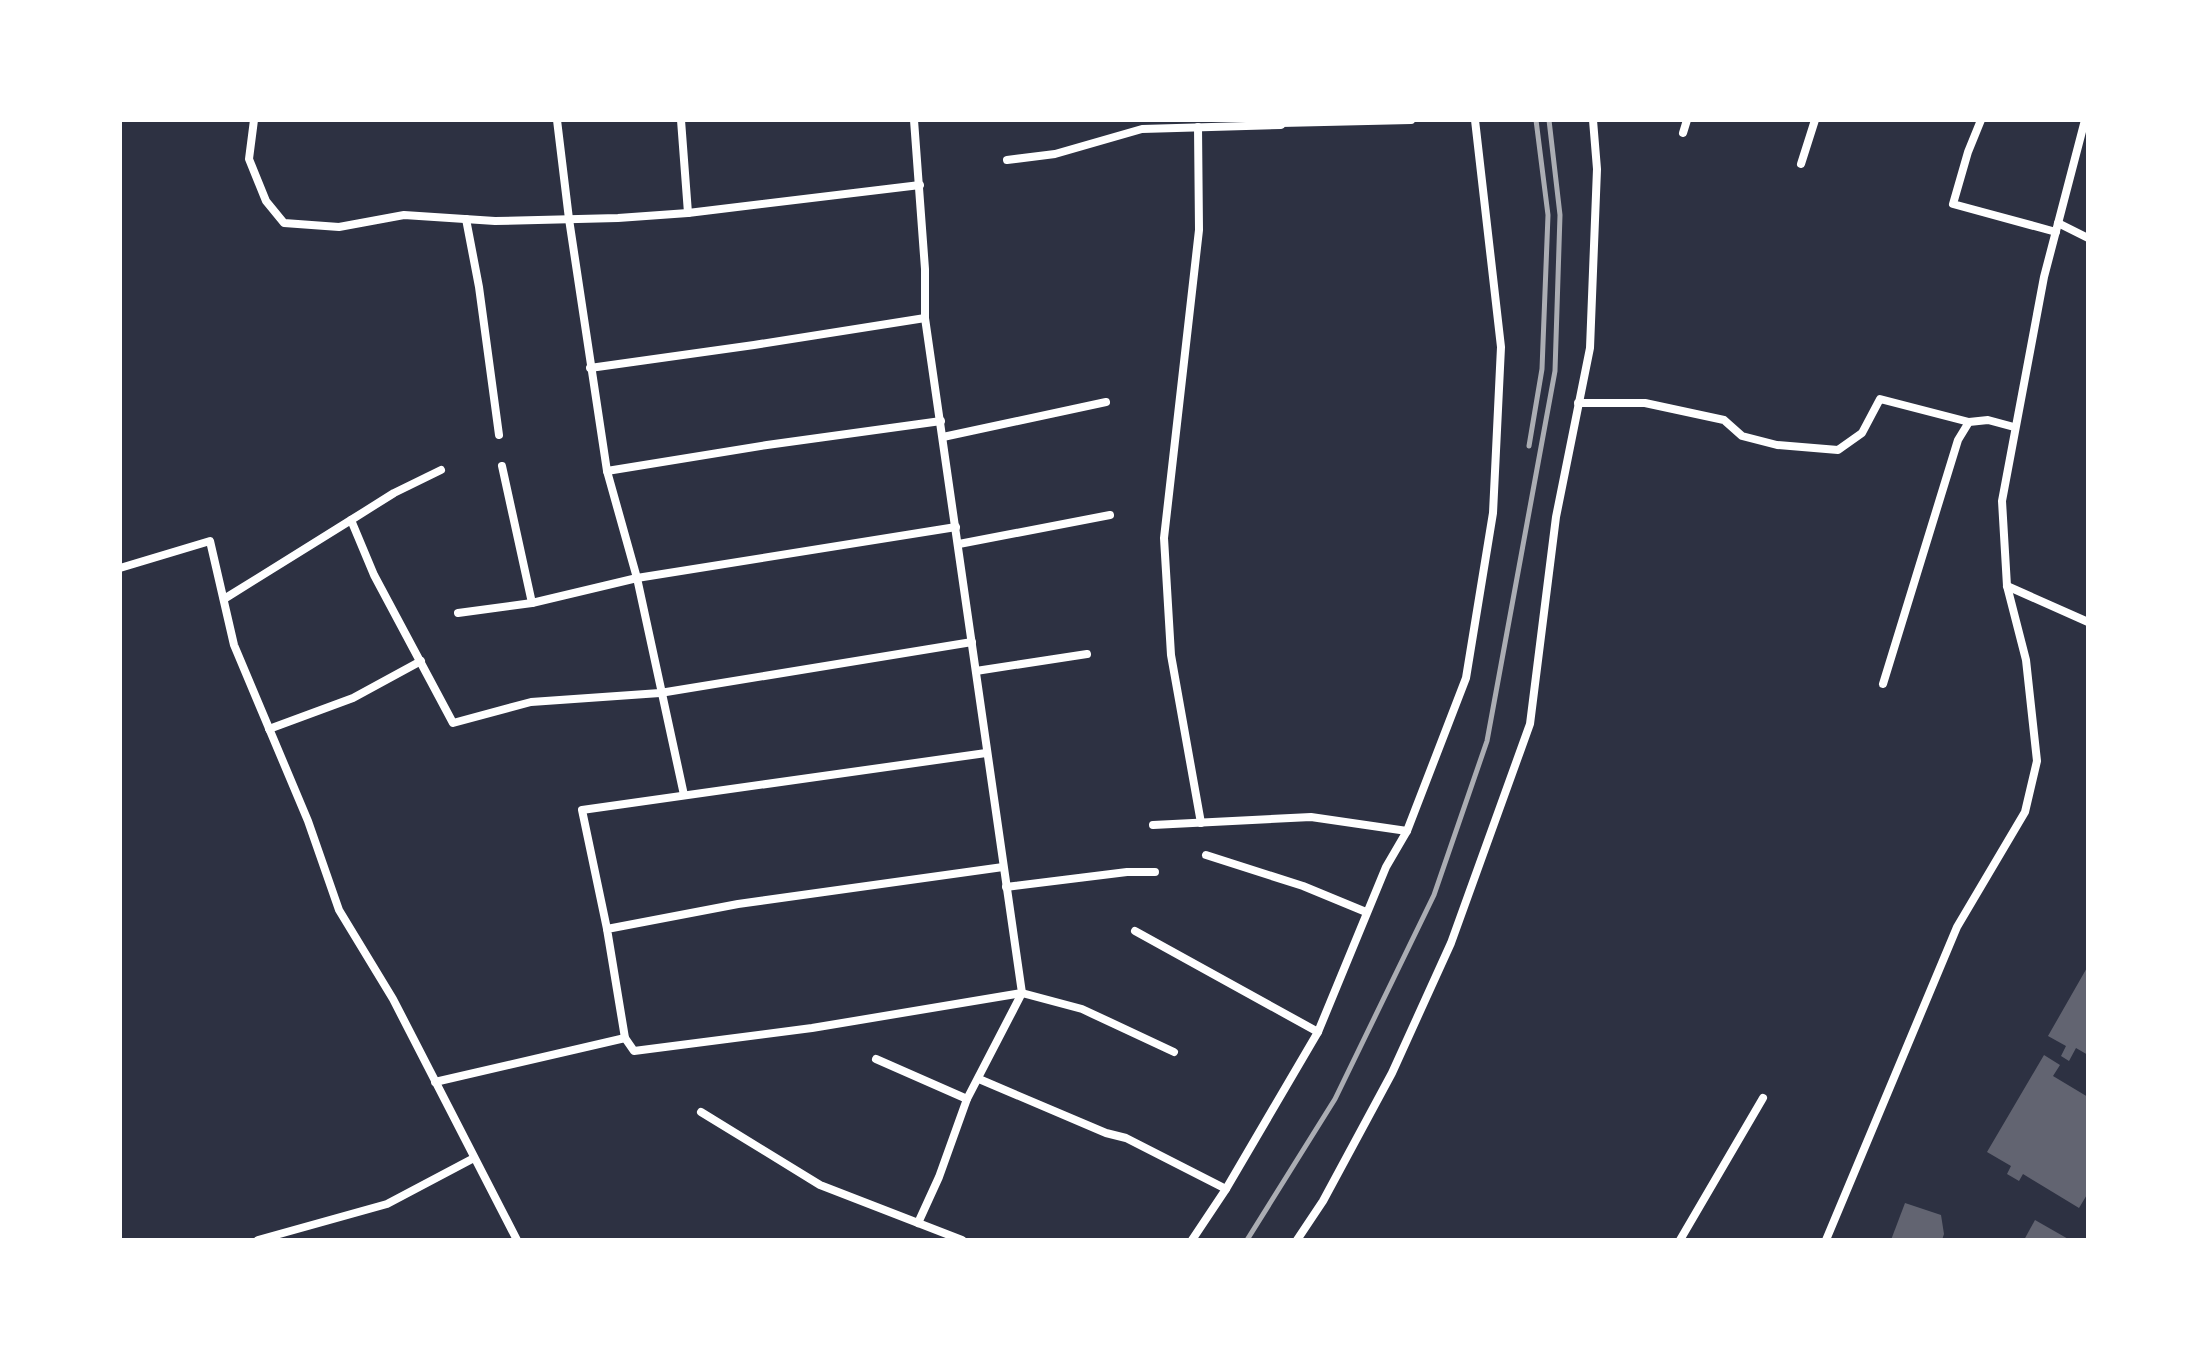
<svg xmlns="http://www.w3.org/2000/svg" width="2208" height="1360" viewBox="0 0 2208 1360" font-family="'Libre Baskerville',serif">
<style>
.building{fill:#626471}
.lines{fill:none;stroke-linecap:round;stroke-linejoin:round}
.minor{stroke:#fff;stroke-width:8}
.rail{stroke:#abadb3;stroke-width:5}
</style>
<rect width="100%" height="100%" fill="#2d3142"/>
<!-- building -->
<g class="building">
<path d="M2088 966V1055L2076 1048 2069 1061 2061 1056 2066 1046 2048 1036Z"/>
<path d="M2044 1055 2060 1065 2053 1076 2088 1097V1193L2079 1208 2023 1174 2019 1181 2007 1174 2011 1166 1987 1152Z"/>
<path d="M1905 1203 1941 1215 1944 1234 1942 1240H1891Z"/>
<path d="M2035 1220 2070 1240H2024Z"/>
</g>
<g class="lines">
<!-- minor -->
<g class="minor">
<path d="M254 120 249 159 266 201 284 223 339 227 404 215 495 221 618 218 688 213 920 185"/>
<path d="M557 120 569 219 607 471 637 578 684 795"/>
<path d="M681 120 688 213"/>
<path d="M914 120 925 269V318L1022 993 967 1099 939 1177 918 1223"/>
<path d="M1981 120 1968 152 1953 204 2056 232"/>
<path d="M1281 123 1411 120"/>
<path d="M1198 127 1199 230 1164 538 1171 655 1201 823"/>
<path d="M1683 133 1687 120"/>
<path d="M1007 160 1055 154 1142 129 1281 125"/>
<path d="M1801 164 1815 120"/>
<path d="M466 219 479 287 499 435"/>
<path d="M2058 223 2088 238"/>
<path d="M590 368 754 345 925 318"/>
<path d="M1578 403H1645L1724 420 1742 436 1777 445 1838 450 1862 433 1880 399 1969 422"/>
<path d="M943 437 1106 402"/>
<path d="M502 466 532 603"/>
<path d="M607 471 767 445 941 421"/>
<path d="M351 520 394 493 441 470"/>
<path d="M959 544 1110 515"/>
<path d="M120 568 210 541 234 645 308 821 339 910 393 999 517 1240"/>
<path d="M2007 586 2088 622"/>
<path d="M224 599 351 520 374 575 453 723 531 702 660 693 972 642"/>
<path d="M458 613 532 603 637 578 956 527"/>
<path d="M976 671 1087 654"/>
<path d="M1883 684 1958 440 1969 422 1988 420 2014 427"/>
<path d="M269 729 353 698 421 661"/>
<path d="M1153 825 1311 817 1407 831"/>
<path d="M1206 855 1303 886 1366 912"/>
<path d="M1006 887 1127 872H1155"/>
<path d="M607 929 582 810 986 753"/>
<path d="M1135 931 1318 1032"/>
<path d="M625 1038 607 929 738 904 1003 867"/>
<path d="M876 1059 967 1099"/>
<path d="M979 1079 1106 1133 1126 1138 1226 1189"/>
<path d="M435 1082 625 1038 634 1051 812 1028 1022 993 1082 1009 1174 1052"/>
<path d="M701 1112 820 1185 962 1240"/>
<path d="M258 1240 387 1204 474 1158"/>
<path d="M1192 1240 1226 1189 1318 1032 1386 867 1407 831 1466 678 1493 513 1501 347 1475 120"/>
<path d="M1297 1240 1323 1201 1392 1073 1451 943 1530 724 1556 517 1590 348 1597 169 1593 120"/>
<path d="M1680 1240 1763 1098"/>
<path d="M1826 1240 1957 927 2025 812 2037 761 2026 660 2007 586 2002 501 2044 277 2085 120"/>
</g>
<!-- rail -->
<g class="rail">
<path d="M1529 446 1542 369 1548 215 1536 120"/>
<path d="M1247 1240 1335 1099 1434 895 1487 741 1555 371 1560 215 1549 120"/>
</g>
</g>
<!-- border -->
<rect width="2208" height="1360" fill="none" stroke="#ffffff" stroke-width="244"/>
</svg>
